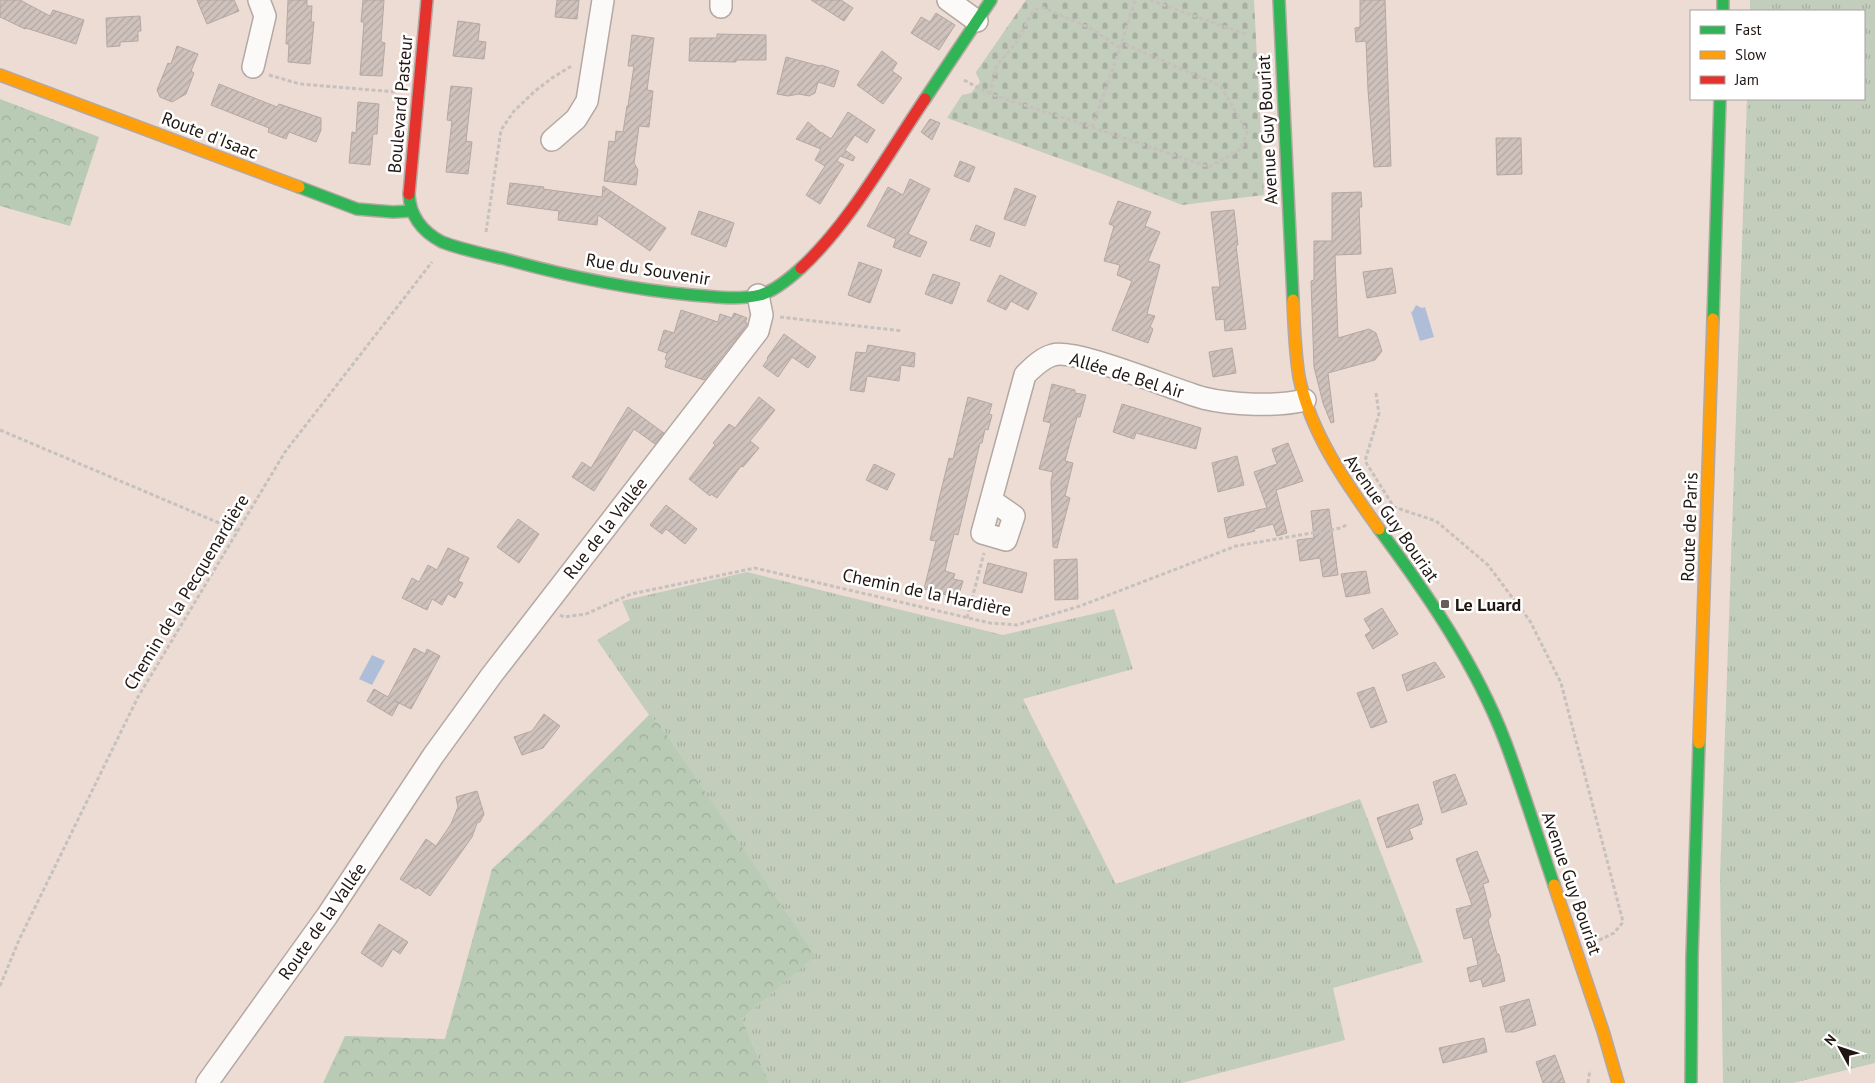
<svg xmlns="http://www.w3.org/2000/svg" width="1875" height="1083" viewBox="0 0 1875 1083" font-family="'PT Sans',sans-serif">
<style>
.grass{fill:url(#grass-tufts)}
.forest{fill:url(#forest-crowns)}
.cemetery{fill:url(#cemetery-stones)}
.water{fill:#afbed8}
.building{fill:url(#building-hatch);stroke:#b5a8a2}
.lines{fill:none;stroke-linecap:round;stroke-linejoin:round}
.street-casing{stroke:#b4a8a2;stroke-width:24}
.fast-casing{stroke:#b4a8a2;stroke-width:14}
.slow-casing{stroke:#b4a8a2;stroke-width:14}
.jam-casing{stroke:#b4a8a2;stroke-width:14}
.path{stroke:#c7c1be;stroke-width:3;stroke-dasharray:4 2.5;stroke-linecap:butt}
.street{stroke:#fcfaf9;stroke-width:21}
.fast{stroke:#30b455;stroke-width:11}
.slow{stroke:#ff9f0a;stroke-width:11}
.jam{stroke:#e5322d;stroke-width:11}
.poi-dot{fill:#685c56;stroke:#fff;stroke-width:2}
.labels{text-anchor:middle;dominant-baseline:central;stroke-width:5;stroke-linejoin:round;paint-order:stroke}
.street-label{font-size:18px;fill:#211712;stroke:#fff}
.poi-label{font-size:18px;font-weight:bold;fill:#211712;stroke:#fff;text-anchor:start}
</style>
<defs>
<pattern id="grass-tufts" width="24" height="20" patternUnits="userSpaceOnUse" patternTransform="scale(1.25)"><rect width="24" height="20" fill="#c3cdbc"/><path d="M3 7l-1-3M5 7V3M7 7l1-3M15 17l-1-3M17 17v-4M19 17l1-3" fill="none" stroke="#a7afa1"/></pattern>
<pattern id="forest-crowns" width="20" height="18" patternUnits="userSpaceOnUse" patternTransform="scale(1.25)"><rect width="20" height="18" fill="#b9cab5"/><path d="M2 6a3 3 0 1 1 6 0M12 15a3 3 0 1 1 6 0" fill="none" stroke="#9fad9b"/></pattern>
<pattern id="cemetery-stones" width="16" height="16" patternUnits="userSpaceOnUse" patternTransform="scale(1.25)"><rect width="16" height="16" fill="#c3cdbc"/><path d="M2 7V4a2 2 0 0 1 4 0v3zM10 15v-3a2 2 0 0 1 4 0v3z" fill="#a7afa1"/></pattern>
<pattern id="building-hatch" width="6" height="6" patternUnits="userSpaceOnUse" patternTransform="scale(1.25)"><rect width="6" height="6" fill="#cfc2bc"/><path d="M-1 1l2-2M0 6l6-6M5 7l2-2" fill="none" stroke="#b1a6a1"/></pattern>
</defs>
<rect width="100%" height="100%" fill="#ecdcd4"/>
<!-- grass -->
<g class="grass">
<path d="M1750 0H1875V1063L1793 1083H1723L1720 877 1747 99H1864V11H1750Z"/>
<path d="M747 572 1003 635 1114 609 1133 669 1023 699 1116 884 1360 799 1423 962 1333 988 1345 1040 1182 1083H769L742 1019 814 956 661 726 649 715 597 640 630 620 622 601Z"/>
</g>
<!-- forest -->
<g class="forest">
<path d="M0 99 99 137 70 226 0 206Z"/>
<path d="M649 715 661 726 815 956 742 1019 769 1083H323L345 1036 445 1039 492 869 538 826Z"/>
</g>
<!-- cemetery -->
<path class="cemetery" d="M1026 0H1254L1264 195 1182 205 1108 176 947 118 962 95 971 93 980 82 976 72Z"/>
<!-- water -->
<g class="water">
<path d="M1416 305 1422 308 1425 307 1434 337 1420 341 1411 312 1413 311Z"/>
<path d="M372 655 385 661 372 685 359 679Z"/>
</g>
<!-- building -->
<g class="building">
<path d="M0 0H20L50 16 53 10 84 20 76 44 26 28 25 29 0 17Z"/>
<path d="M197 0H234L239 11 207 24Z"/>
<path d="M288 0H307V6H312L311 22H314L310 64 288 62 289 44H286Z"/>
<path d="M363 0H384L381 42 385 43 382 76 360 75 364 22H361Z"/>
<path d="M557 0H579L577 19 555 17Z"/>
<path d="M811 0H841L853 8 844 21Z"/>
<path d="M1360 0H1385L1391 166 1374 167 1368 90 1366 41 1356 42 1355 28 1360 27Z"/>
<path d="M936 13 955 25 939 50 911 33 921 17 930 22Z"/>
<path d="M140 16 141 31H138V41L120 42V46L107 47 106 18Z"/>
<path d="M458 21 480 24 478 41 486 42 484 59 453 56Z"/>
<path d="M717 34 766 35V60H736V62L689 61 690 38H717Z"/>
<path d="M632 35 654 38 647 90 653 91 649 127 639 126 634 163 638 170 636 185 604 181 609 141 615 142 616 131 623 132 627 106H628L634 66H628Z"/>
<path d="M177 46 198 54 191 71 194 73 186 94 172 102 160 97 157 90 168 63 171 64Z"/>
<path d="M882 51 897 63 892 71 902 78 883 104 857 85Z"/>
<path d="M786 57 820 66 821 65 839 71 834 87 818 82 815 93 809 96 799 94 788 96 777 94Z"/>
<path d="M219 84 277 107 279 104 321 118V130L316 142 289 132 286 139 268 132 269 128 211 105Z"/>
<path d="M451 86 472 88 466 141 472 142 468 174 446 172 452 121 447 120Z"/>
<path d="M358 102 379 104 377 134H373L370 165 349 163 352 132 356 133Z"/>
<path d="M848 112 875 130 867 143 855 135 845 150 855 157 853 161 840 156 837 161 844 165 820 204 806 195 825 166 815 160 821 149 796 139 808 122 820 132 819 135 821 132 831 139Z"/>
<path d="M930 119 940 123 932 140 921 132Z"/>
<path d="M1496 138H1521L1522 174 1497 175Z"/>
<path d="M960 161 975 167 969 182 954 176Z"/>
<path d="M910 179 930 189 908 234 927 242 920 257 893 247 896 239 867 226 888 187 903 195Z"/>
<path d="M510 183 544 187 543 189 602 197 603 186 666 228 650 251 598 215 597 225 558 220 559 211 507 204Z"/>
<path d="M1015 188 1036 196 1025 226 1004 219Z"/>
<path d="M1361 192 1362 207H1359L1361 254 1335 255 1338 338 1369 329 1376 333 1382 351 1375 360 1328 373 1334 422 1331 423 1323 403 1314 367 1311 281 1314 280V241H1332V193Z"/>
<path d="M1118 201 1151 212 1145 226 1160 232 1148 261 1160 265 1147 314 1155 316 1150 327 1153 329 1148 343 1112 330 1132 281 1117 275 1120 265 1104 261 1114 226 1109 224Z"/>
<path d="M1234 210 1238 245H1236L1246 329 1225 331 1224 319 1216 320 1212 287H1220L1211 212Z"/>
<path d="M699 211 734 223 726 247 691 234Z"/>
<path d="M976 225 995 233 990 247 970 240Z"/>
<path d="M859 262 882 270 870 303 848 295Z"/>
<path d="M1392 268 1396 293 1367 298 1363 272Z"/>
<path d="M933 274 960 283 952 304 925 294Z"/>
<path d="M1000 275 1037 293 1028 310 1011 301 1006 310 987 301Z"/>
<path d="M681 310 718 322 720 314 732 318 734 313 747 318 745 323H747V325L704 380 665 367 667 360 665 359 667 353 658 350 664 330 674 333Z"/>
<path d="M784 334 816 357 808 368 792 357 778 377 763 366 768 359 767 358Z"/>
<path d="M868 345 915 353 914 367 901 365 899 381 867 376 864 392 850 390 856 352 866 353Z"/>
<path d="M1232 348 1236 373 1213 377 1209 352Z"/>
<path d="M1052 384 1075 390V393L1086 395 1080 417H1077L1065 461 1073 463 1065 496 1070 498 1057 548 1053 547 1051 481 1053 472 1039 469 1051 423 1043 421Z"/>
<path d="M759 397 775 410 750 441 759 448 743 467 741 466 717 498 711 494 710 496 689 479 715 445 713 443 729 424 735 428Z"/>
<path d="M968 397 992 404 989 414 992 415 988 430 985 429 982 443H980L958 535 954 534 945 571 955 574 953 579 963 581 958 598 924 589 936 541 930 540 939 499 949 458 953 459Z"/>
<path d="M1122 404 1201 428 1196 449 1136 433 1134 439 1113 432Z"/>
<path d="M628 407 664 433 655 444 634 429 594 491 572 477 582 462 591 468Z"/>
<path d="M1288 443 1303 481 1276 490 1287 533 1277 536 1273 524 1254 529 1255 531 1228 538 1224 518 1267 508 1254 472 1277 464 1272 449Z"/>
<path d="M1237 456 1244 485 1218 492 1212 463Z"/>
<path d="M874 464 895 474 887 490 866 480Z"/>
<path d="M666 505 697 529 685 544 666 529 662 534 650 525Z"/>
<path d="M1329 509 1338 575 1323 577 1320 558 1300 561 1297 540 1314 538 1311 511Z"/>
<path d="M518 519 539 534 519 563 497 547Z"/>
<path d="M448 548 469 558 458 581 463 583 455 598 448 594 442 605 432 599 427 610 402 598 412 578 419 582 428 565 437 570Z"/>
<path d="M1077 559 1078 599 1055 600 1054 560Z"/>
<path d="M988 563 1027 573 1022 593 983 583Z"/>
<path d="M1366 571 1370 593 1346 597 1341 574Z"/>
<path d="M1382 608 1398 634 1373 649 1365 635 1371 631 1364 619Z"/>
<path d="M414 648 425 654 427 649 440 656 411 709 395 701 399 703 392 716 367 701 374 689 388 697Z"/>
<path d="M1435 662 1445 677 1407 691 1402 675Z"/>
<path d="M1374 687 1387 722 1371 728 1357 693Z"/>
<path d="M544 714 560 726 543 748 522 755 514 737 532 731Z"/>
<path d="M1455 774 1467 804 1442 813 1433 782Z"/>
<path d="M477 791 484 814 480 822 477 823 472 837 430 896 417 887 416 889 400 879 426 839 436 846 451 824 458 807 456 797Z"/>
<path d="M1418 804 1423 820 1421 821 1422 824 1409 829 1413 839 1387 848 1377 818Z"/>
<path d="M1477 851 1489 882 1483 884 1491 916 1488 920 1497 954H1499L1505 981 1483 987 1481 979 1470 982 1467 968 1478 965 1472 937 1464 939 1456 909 1472 905 1456 859Z"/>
<path d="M379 924 408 942 400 954 393 949 382 967 361 953Z"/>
<path d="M1529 999 1536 1025 1514 1032H1506L1500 1007Z"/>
<path d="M1484 1038 1487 1052 1443 1063 1439 1048Z"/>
<path d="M1555 1055 1565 1083H1543L1536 1062Z"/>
</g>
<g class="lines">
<defs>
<g id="street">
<path d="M948 0 977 21"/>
<path d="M721 7V0"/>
<path d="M253 67 265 16 259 0"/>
<path d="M552 140 576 119 587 101 603 0"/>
<path d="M991 500 1014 516 1006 540 982 533 1025 375C1033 367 1042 358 1053 355 1075 348 1174 390 1203 398 1232 405 1276 407 1305 400"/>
<path d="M207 1083 327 916 433 756 491 676 758 331 762 315 758 295"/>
</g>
<g id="fast">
<path d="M1279 0 1293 300"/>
<path d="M1723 0V11"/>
<path d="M925 99 991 0"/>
<path d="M299 187 357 209 393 212 411 211"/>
<path d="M409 194C410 217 423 232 442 242 463 250 484 254 505 259 566 276 628 289 692 295 714 297 738 300 760 295 775 291 790 278 801 268"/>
<path d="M1713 319 1720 99"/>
<path d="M1379 529C1428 595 1476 665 1505 741 1523 789 1538 838 1554 885"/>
<path d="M1691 1083 1692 957 1699 743"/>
</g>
<g id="slow">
<path d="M0 75 299 187"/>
<path d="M1293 300C1294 326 1295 352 1299 377 1311 434 1346 483 1379 529"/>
<path d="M1699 743 1713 319"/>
<path d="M1554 885 1603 1031 1618 1083"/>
</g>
<g id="jam">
<path d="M409 194 427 0"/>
<path d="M801 268C850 223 887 155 925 99"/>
</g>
</defs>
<!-- street casing -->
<use href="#street" class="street-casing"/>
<!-- fast casing -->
<use href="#fast" class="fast-casing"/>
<!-- slow casing -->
<use href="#slow" class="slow-casing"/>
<!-- jam casing -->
<use href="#jam" class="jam-casing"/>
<!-- path -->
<g class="path">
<path d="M1150 0 1248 35"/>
<path d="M1120 48 1135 0"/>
<path d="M269 75 300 84 396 92"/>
<path d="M964 80 990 94 1092 127 1120 48 1090 28 1044 8 1037 9 1032 13 1016 43 997 65 990 94"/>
<path d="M1092 127 1209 167 1241 149 1247 132 1221 86 1122 43"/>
<path d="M486 232 501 130 514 111 535 91 552 78 573 65"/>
<path d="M780 317 902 331"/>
<path d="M1376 393 1379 414 1365 461 1394 507 1436 521 1488 565 1530 621 1561 683 1623 922 1614 933 1595 942"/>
<path d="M0 430 238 531"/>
<path d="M560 615 564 617 586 614 631 594 755 568 990 623 1017 625 1080 606 1236 546 1341 528 1348 524"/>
<path d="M967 618 984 553"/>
<path d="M0 986 19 940 138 697 285 452 432 262"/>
<path d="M1588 1083 1590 1070"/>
</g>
<!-- street -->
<use href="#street" class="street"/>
<!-- fast -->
<use href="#fast" class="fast"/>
<!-- slow -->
<use href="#slow" class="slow"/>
<!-- jam -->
<use href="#jam" class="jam"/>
</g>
<!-- markers -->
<rect class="poi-dot" x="1440" y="599" width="10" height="10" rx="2.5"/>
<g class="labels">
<!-- street labels -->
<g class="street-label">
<text transform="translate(400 104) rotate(-85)">Boulevard Pasteur</text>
<text transform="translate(1267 130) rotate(-93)">Avenue Guy Bouriat</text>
<text transform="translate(210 135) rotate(21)">Route d'Isaac</text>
<text transform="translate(648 269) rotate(9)">Rue du Souvenir</text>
<text transform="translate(1127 375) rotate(17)">Allée de Bel Air</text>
<text transform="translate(1392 518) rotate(55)">Avenue Guy Bouriat</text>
<text transform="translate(1689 527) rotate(-88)">Route de Paris</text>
<text transform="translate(605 528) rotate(-52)">Rue de la Vallée</text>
<text transform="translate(186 592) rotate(-59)">Chemin de la Pecquenardière</text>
<text transform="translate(927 592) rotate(12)">Chemin de la Hardière</text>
<text transform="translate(1572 883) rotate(71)">Avenue Guy Bouriat</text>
<text transform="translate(322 921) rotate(-55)">Route de la Vallée</text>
</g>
<!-- poi labels -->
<g class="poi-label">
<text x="1455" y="604">Le Luard</text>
</g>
</g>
<!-- legend -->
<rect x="1690" y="10" width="175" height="90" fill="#ffffff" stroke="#a6a2a0"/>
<rect x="1700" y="26" width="25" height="8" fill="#30b455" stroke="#a6a2a0"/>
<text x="1735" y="35" font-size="15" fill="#211712">Fast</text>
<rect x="1700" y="51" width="25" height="8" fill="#ff9f0a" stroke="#a6a2a0"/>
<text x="1735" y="60" font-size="15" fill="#211712">Slow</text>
<rect x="1700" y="76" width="25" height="8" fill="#e5322d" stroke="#a6a2a0"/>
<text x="1735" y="85" font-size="15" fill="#211712">Jam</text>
<!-- north arrow -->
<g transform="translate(1840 1048) rotate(310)" stroke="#ffffff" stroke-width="4" paint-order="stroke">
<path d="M0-4L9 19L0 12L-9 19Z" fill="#211712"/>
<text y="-8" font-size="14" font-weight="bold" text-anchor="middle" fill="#211712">N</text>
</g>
</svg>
